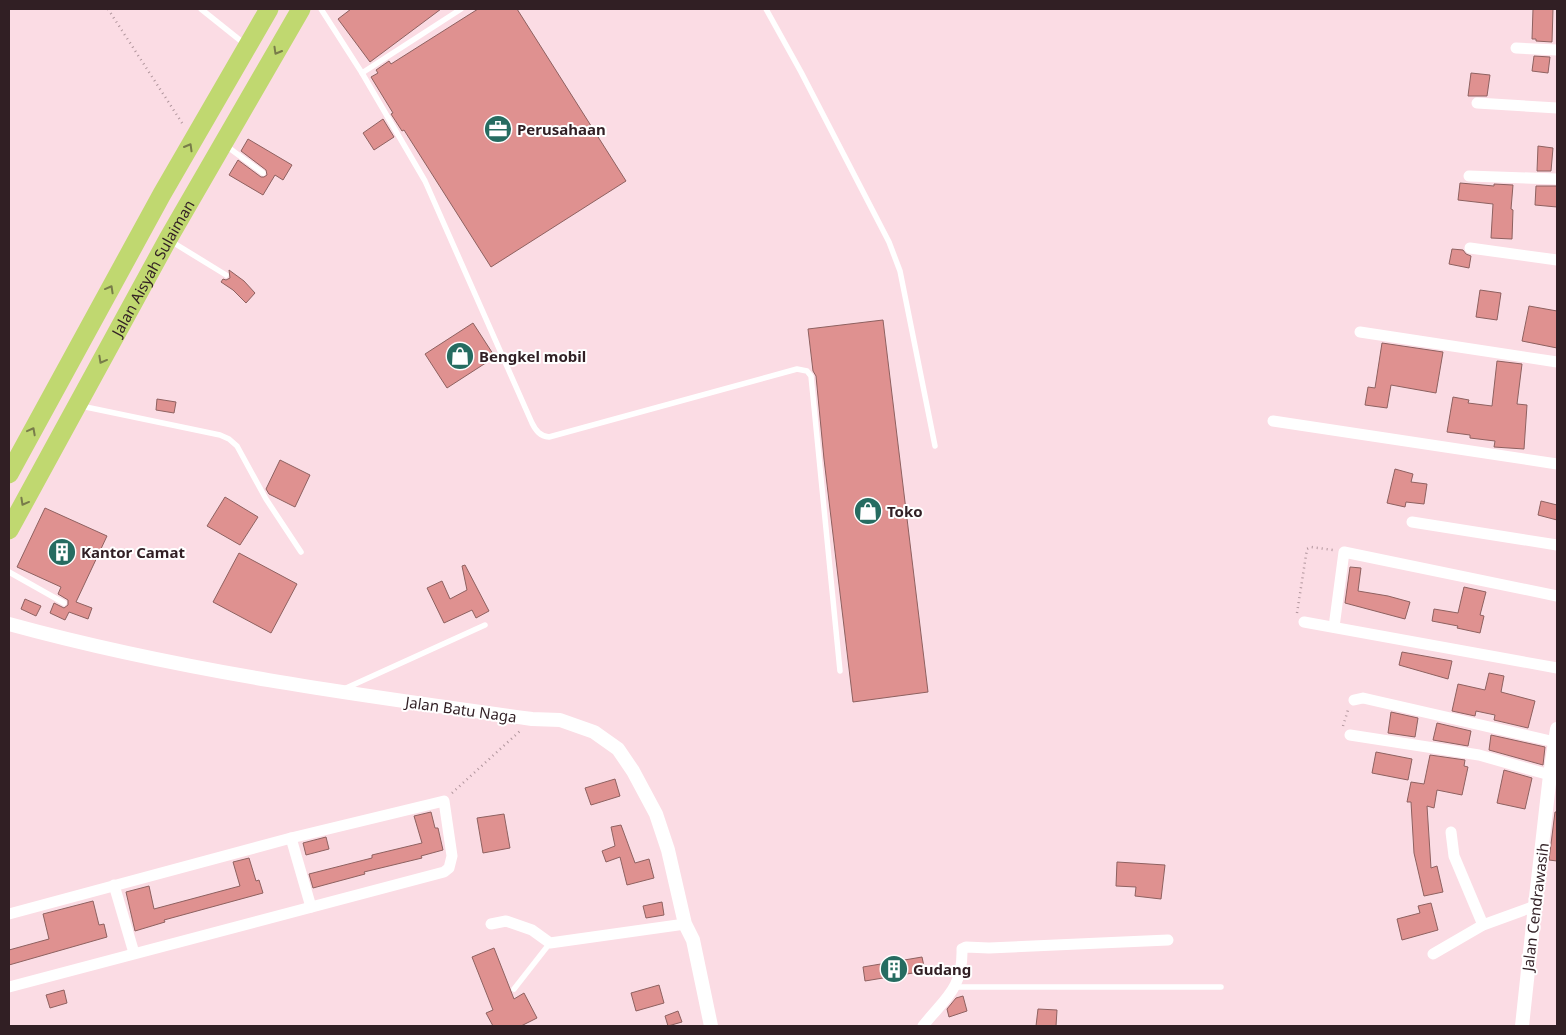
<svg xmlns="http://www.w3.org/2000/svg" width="1566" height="1035" viewBox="0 0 1566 1035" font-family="'Noto Sans',sans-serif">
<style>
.building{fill:#df9190;stroke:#8e6160}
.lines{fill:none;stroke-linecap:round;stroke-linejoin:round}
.path{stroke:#b0959c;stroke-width:2.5;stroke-dasharray:1 4;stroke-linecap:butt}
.service{stroke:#fff;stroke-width:5.5}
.minor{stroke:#fff;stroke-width:11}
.tertiary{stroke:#fff;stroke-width:14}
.trunk{stroke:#c0d870;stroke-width:19}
.oneway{stroke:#787c4a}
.labels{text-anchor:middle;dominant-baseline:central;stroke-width:4;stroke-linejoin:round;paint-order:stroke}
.poi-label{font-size:15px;font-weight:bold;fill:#311f24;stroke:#fff;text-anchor:start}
.street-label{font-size:15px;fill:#311f24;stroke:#fff}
</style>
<rect width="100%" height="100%" fill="#fbdce4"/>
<!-- building -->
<g class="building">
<path d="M351 9H441L370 62 338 19Z"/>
<path d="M478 9H517L626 181 491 267 404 130 402 131 391 114 393 113 371 77 378 73 376 70 389 61 391 64Z"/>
<path d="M1533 9H1553L1552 42 1536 41V39H1532Z"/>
<path d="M1534 56 1550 57 1548 73 1532 71Z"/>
<path d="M1471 73 1490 75 1487 96H1468Z"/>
<path d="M383 119 394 137 374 150 363 133Z"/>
<path d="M248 139 292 165 283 180 275 175 263 195 229 175 238 160 261 177H264L267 175 266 170 241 151Z"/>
<path d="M1538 146 1553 148 1551 171H1537Z"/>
<path d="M1460 183 1494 186V184L1513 185 1511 209 1513 210 1512 239 1491 238 1493 204 1458 200Z"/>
<path d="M1536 186H1557V207L1535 205Z"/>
<path d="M1452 249 1463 250 1466 254 1471 256 1469 268 1449 264Z"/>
<path d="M229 270 244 281 255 293 246 303 233 290 221 282 223 279 226 280 230 278Z"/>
<path d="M1480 290 1501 293 1497 320 1476 317Z"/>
<path d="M1529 306 1557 311V348L1522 341Z"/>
<path d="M883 320 928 692 853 702 824 459 816 376 813 371 808 329Z"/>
<path d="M473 323 495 357 447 388 425 354Z"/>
<path d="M1382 343 1443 352 1436 393 1391 385 1387 408 1365 405 1368 387 1375 388Z"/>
<path d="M1497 361 1522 364 1517 404 1527 405 1524 449 1494 447 1495 441 1470 438V435L1447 432 1453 397 1469 400 1468 403 1492 406Z"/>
<path d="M157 399 176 402 174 413 156 410Z"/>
<path d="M280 460 310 475 295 507 269 494 266 489Z"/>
<path d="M1395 469 1413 474 1411 482 1427 484 1424 504 1406 502 1405 507 1387 503Z"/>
<path d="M225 497 258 517 240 545 207 526Z"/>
<path d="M1541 501 1557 505V520L1538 515Z"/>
<path d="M45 508 107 536 76 602 92 608 88 619 69 612 65 620 50 613 54 603 64 608 68 605V600L58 594 61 587 17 567Z"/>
<path d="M239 553 297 584 271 633 213 602Z"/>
<path d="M465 565 489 611 476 618 472 610 444 623 427 588 442 581 450 599 467 590 462 566Z"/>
<path d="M1350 567 1361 568 1358 591 1388 596 1410 602 1405 619 1345 603Z"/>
<path d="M1464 587 1486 592 1480 615 1484 616 1480 633 1457 628 1458 626 1432 621 1434 609 1458 613Z"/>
<path d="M25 599 41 606 36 616 21 609Z"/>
<path d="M1402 652 1452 661 1448 679 1399 665Z"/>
<path d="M1489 673 1504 676 1501 692 1535 701 1528 728 1494 720 1495 715 1476 711 1475 716 1452 711 1458 684 1485 690Z"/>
<path d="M1391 712 1418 718 1415 737 1388 733Z"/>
<path d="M1437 723 1471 731 1468 746 1433 740Z"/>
<path d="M1491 735 1545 747 1543 765 1489 750Z"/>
<path d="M1376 752 1412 759 1408 780 1372 773Z"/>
<path d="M1430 755 1465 760 1464 766 1468 767 1462 795 1437 790 1434 808 1427 806 1431 868 1437 866 1443 892 1424 896 1414 853 1411 802H1407L1411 782 1424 784Z"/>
<path d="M1504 770 1532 778 1525 809 1497 803Z"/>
<path d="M615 779 620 796 591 805 585 788Z"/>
<path d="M431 812 435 828H438L443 850 421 856 422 858 364 872 365 874 313 888 309 874 372 858V855L422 843 414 816Z"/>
<path d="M1555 812H1557V861L1549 860Z"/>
<path d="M504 814 510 848 483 853 477 818Z"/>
<path d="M621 825 635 863 649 859 654 878 627 885 620 857 606 862 602 851 615 846 611 827Z"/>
<path d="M326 837 329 849 306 855 303 843Z"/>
<path d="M249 858 256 881 259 880 263 893 164 920 165 922 135 931 126 892 149 886 154 909 240 886 233 862Z"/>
<path d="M1117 862 1165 865 1161 899 1135 896 1136 887 1116 886Z"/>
<path d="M93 901 99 925 104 924 107 937 9 965V950L49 939 43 914Z"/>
<path d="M662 902 664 915 646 918 643 906Z"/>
<path d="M1431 903 1438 930 1402 940 1397 919 1420 913 1418 906Z"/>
<path d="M494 948 514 999 524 993 537 1018 521 1026H493L486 1013 493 1010 472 957Z"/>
<path d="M922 957 925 971 865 981 863 967Z"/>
<path d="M659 985 664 1003 636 1011 631 993Z"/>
<path d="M64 990 67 1003 50 1008 46 995Z"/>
<path d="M963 996 967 1011 949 1017 947 1009 956 998Z"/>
<path d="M1038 1009 1057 1010 1056 1026H1036Z"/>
<path d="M678 1011 682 1022 668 1026 665 1016Z"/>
</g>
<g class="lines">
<!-- path -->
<g class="path">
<path d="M108 9 184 126"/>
<path d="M1297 613 1307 549 1311 547 1333 550"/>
<path d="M1343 726 1348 710"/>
<path d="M452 793 520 731"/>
</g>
<!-- service -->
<g class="service">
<path d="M201 9 246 45"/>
<path d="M321 9 362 73 425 181 532 423C536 431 540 436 549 437L797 369 807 371 811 376 840 671"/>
<path d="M766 9 801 72 889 242 900 271 935 446"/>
<path d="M362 73 461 9"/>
<path d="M225 145 263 173"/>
<path d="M169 240 226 275"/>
<path d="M81 406 220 435 229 439 237 446 266 499 301 552"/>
<path d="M9 572 64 603"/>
<path d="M344 689 485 625"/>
<path d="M956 987H1221"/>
<path d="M514 989 550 943"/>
</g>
<!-- minor -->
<g class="minor">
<path d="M1516 48 1557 50"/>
<path d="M1477 103 1557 108"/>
<path d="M1469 176 1557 179"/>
<path d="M1470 248 1557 260"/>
<path d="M1360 332 1557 362"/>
<path d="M1273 421 1557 464"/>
<path d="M1412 522 1557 545"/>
<path d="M1304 622 1557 668"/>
<path d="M1334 627 1344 552 1557 596"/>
<path d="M1354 700 1363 698 1555 742"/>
<path d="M1350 735 1479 755 1550 775"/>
<path d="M1451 832 1454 856 1483 925"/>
<path d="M291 838 311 907"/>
<path d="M114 885 134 953"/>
<path d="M9 914 291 838 444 801 452 856 449 868 444 872 9 987"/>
<path d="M491 924 506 921 532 930 550 943 685 924"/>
<path d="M1433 954 1483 925 1535 906"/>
<path d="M923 1026C945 998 963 989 962 949L966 947 989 948 1168 940"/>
</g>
<!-- tertiary -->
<g class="tertiary">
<path d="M9 624C180 671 356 695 532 719L560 720 594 732 618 749 633 771 656 814 668 850 685 924 693 940 711 1026"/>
<path d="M1522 1026 1535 906 1550 775 1557 729"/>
</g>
<!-- trunk -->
<g class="trunk">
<path d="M9 474 162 194 269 9"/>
<path id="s1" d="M9 530 168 239 301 9"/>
</g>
</g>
<!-- one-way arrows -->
<defs><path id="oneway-chevron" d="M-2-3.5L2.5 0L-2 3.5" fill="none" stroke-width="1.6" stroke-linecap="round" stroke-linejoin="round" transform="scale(1.25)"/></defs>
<g class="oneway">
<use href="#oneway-chevron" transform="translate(277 51) rotate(120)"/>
<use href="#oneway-chevron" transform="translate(189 147) rotate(-60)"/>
<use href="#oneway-chevron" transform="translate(110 289) rotate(-61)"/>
<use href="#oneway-chevron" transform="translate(102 360) rotate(119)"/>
<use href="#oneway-chevron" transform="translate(32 431) rotate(-62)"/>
<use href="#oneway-chevron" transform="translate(24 502) rotate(119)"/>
</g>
<!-- icons -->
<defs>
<symbol id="office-disc" viewBox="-11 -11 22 22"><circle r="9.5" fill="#266c61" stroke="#fff"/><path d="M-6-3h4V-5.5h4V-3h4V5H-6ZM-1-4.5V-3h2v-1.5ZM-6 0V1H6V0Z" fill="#fff"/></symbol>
<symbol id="shop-disc" viewBox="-11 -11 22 22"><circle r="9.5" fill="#266c61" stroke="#fff"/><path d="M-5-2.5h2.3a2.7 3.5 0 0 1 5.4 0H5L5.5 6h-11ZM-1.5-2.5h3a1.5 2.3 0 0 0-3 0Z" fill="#fff"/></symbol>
<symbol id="building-disc" viewBox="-11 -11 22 22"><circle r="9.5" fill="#266c61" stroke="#fff"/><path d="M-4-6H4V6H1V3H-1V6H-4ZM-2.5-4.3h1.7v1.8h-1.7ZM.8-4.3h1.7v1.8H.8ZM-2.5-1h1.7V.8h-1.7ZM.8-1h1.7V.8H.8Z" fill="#fff"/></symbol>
</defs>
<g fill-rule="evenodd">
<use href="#office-disc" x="482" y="113" width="32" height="32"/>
<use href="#shop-disc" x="444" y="340" width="32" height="32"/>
<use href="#shop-disc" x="852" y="495" width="32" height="32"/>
<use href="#building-disc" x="46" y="536" width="32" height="32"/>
<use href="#building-disc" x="878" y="953" width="32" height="32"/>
</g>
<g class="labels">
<!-- poi labels -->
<g class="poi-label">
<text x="517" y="129">Perusahaan</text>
<text x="479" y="356">Bengkel mobil</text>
<text x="887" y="511">Toko</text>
<text x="81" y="552">Kantor Camat</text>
<text x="913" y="969">Gudang</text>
</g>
<!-- street labels -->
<g class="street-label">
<text stroke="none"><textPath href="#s1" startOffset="299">Jalan Aisyah Sulaiman</textPath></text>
<text transform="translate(461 709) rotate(8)">Jalan Batu Naga</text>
<text transform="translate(1535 907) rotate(-83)">Jalan Cendrawasih</text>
</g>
</g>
<!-- border -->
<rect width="1566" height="1035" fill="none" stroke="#311f24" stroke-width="20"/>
</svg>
